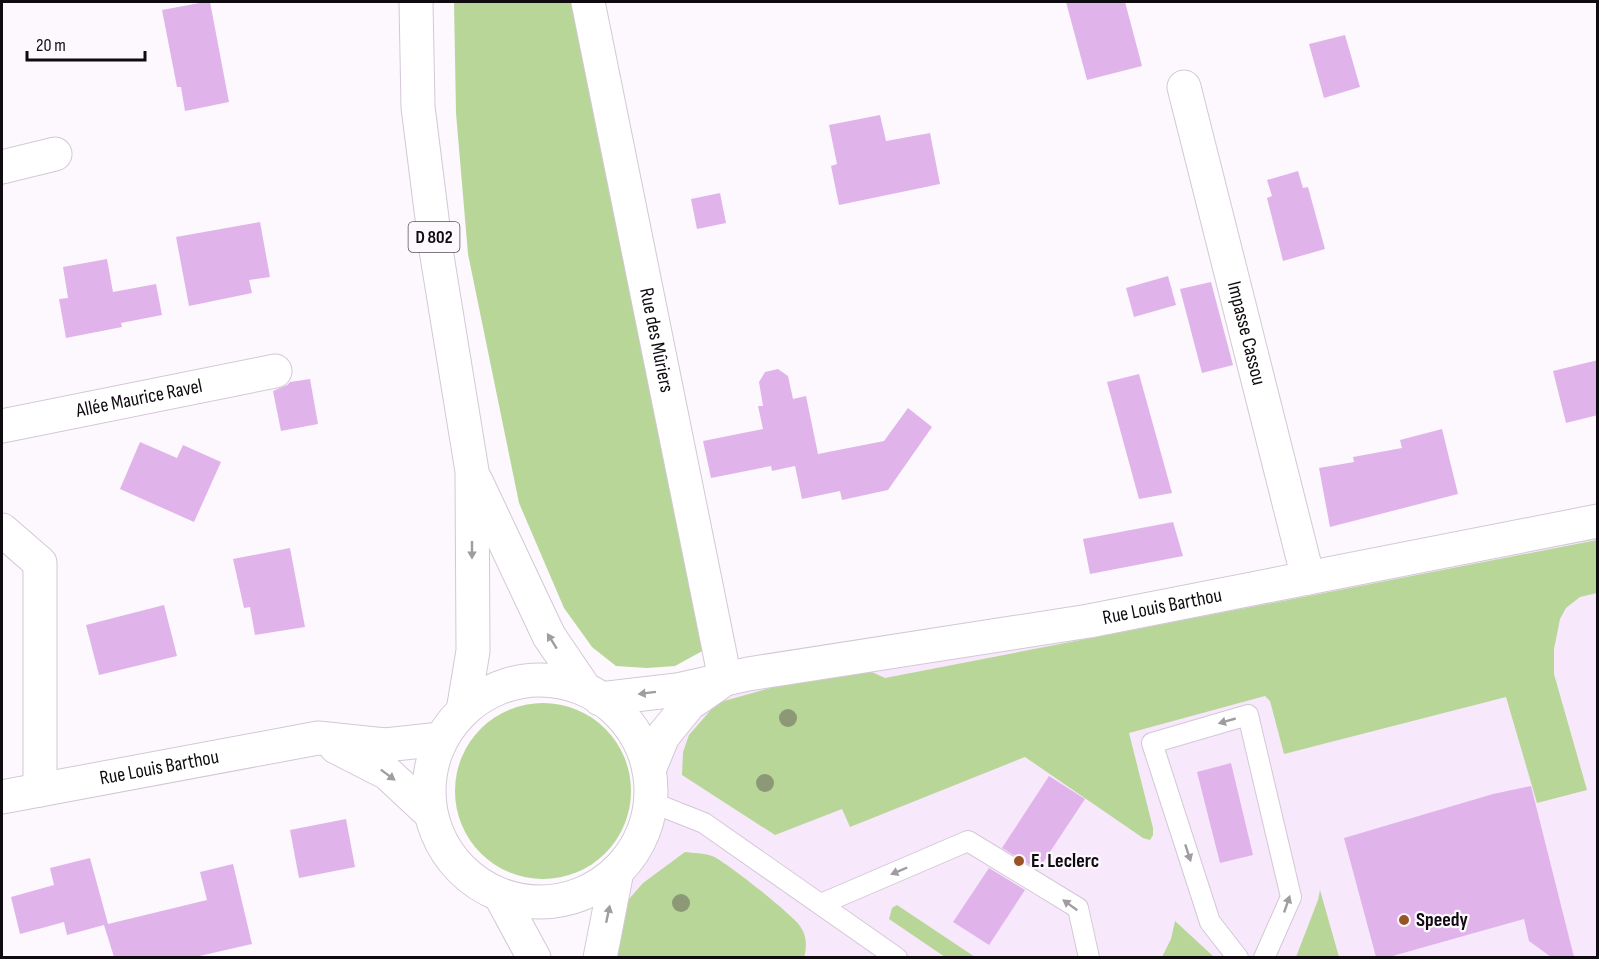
<svg xmlns="http://www.w3.org/2000/svg" width="1599" height="959" viewBox="0 0 1599 959" font-family="'Sofia Sans Condensed',sans-serif">
<style>
.built{fill:#f8e8fc}
.green{fill:#b8d697}
.building{fill:#e0b4eb}
.lines{fill:none;stroke-linecap:round;stroke-linejoin:round}
.lane-casing{stroke:#d3c8d6;stroke-width:22}
.street-casing{stroke:#d3c8d6;stroke-width:35}
.primary-casing{stroke:#d3c8d6;stroke-width:35}
.lane{stroke:#fff;stroke-width:20}
.street{stroke:#fff;stroke-width:33}
.primary{stroke:#fff;stroke-width:33}
.tree{fill:#8d9976}
.oneway{fill:#9f9d9f}
.poi-dot{fill:#975424;stroke:#fcf8fd;stroke-width:2}
.labels{text-anchor:middle;dominant-baseline:central;stroke-width:4.5;stroke-linejoin:round;paint-order:stroke}
.shield{fill:#fcf8fd;stroke:#565257;stroke-width:1.5}
.shield-label{font-size:18px;font-weight:bold;fill:#0f0b10}
.street-label{font-size:20px;fill:#0f0b10;stroke:#fcf8fd}
.poi-label{font-size:20px;font-weight:bold;fill:#0f0b10;stroke:#fcf8fd;text-anchor:start}
</style>
<rect width="100%" height="100%" fill="#fcf8fd"/>
<!-- built -->
<path class="built" d="M1597 521V957L600 958 617 871 634 851 645 827 651 802 649 770 725 679Z"/>
<!-- green -->
<g class="green">
<path d="M454 2H571L706 649 675 666 647 668 616 666 592 647 564 608 519 503 468 254 456 113Z"/>
<path d="M1597 540V593L1580 597 1566 608 1560 619 1554 649V674L1587 790 1537 803 1506 697 1284 754 1270 701 1265 696 1129 733 1153 828V835L1150 840 1143 838 1025 757 850 827 842 809 775 835 682 775 683 752 689 735 717 703 774 687 872 672 885 678Z"/>
<circle cx="543" cy="791" r="88"/>
<path d="M685 852C693 853 704 853 712 856 724 860 794 916 800 926 807 936 807 947 804 958L616 957 621 913 629 899 643 883Z"/>
<path d="M1320 890 1339 957H1296L1318 900Z"/>
<path d="M897 905 975 957H945L889 919 892 908Z"/>
<path d="M1175 921 1214 957H1162L1171 939Z"/>
</g>
<!-- building -->
<g class="building">
<path d="M205 2H210L229 102 185 111 181 87H177L162 10Z"/>
<path d="M1066 2H1125L1142 66 1087 80Z"/>
<path d="M1345 35 1360 87 1324 98 1309 44Z"/>
<path d="M880 115 886 141 930 133 940 184 839 205 831 166 837 164 829 125Z"/>
<path d="M1298 171 1303 188 1308 187 1325 249 1283 261 1267 198 1272 196 1267 180Z"/>
<path d="M720 193 726 223 697 229 691 199Z"/>
<path d="M260 222 270 277 249 280 252 293 189 306 176 237Z"/>
<path d="M107 259 113 292 156 284 162 315 121 323 122 327 66 338 59 299 68 298 63 267Z"/>
<path d="M1168 276 1176 305 1134 317 1126 288Z"/>
<path d="M1211 282 1233 365 1202 373 1180 289Z"/>
<path d="M1598 360V415L1566 423 1553 371Z"/>
<path d="M778 369 788 376 793 399 806 396 818 454 884 441 908 408 932 427 888 490 842 500 840 491 802 499 795 466 772 471 771 466 711 478 703 441 763 429 758 406H763L759 382 765 372Z"/>
<path d="M1139 374 1172 493 1139 499 1107 382Z"/>
<path d="M310 379 318 424 281 431 273 391 287 385 290 382Z"/>
<path d="M1442 429 1458 494 1330 527 1319 468 1354 462 1353 457 1402 448 1400 440Z"/>
<path d="M140 442 177 458 183 445 221 462 194 522 120 489Z"/>
<path d="M1173 522 1183 556 1090 574 1083 539Z"/>
<path d="M290 548 305 627 255 635 250 607 244 608 233 559Z"/>
<path d="M164 605 177 656 99 675 86 625Z"/>
<path d="M1231 763 1253 855 1220 863 1197 772Z"/>
<path d="M1049 776 1085 799 1038 870 1002 848Z"/>
<path d="M1531 786 1574 957H1551L1529 941 1524 919 1389 957H1376L1344 838 1493 794Z"/>
<path d="M346 819 355 867 299 878 290 830Z"/>
<path d="M90 858 108 924 207 900 200 872 233 864 252 944 195 957H114L104 925 67 935 64 922 20 934 11 897 54 885 50 868Z"/>
<path d="M989 868 1025 890 989 945 953 922Z"/>
</g>
<g class="lines">
<defs>
<g id="lane">
<path d="M651 802 704 823 897 958"/>
<path d="M821 904 968 841 1078 908 1089 958"/>
<path d="M1238 958 1210 922 1152 743 1248 715 1291 897 1264 958"/>
</g>
<g id="street">
<path id="s1" d="M588 2 725 679"/>
<path id="s2" d="M1184 87 1308 578"/>
<path d="M2 167 55 154"/>
<path id="s3" d="M2 426 275 371"/>
<path d="M2 530 40 563V790"/>
<path id="s4" d="M600 699 677 690 748 674 1089 621 1598 521"/>
<path d="M336 747 387 773 431 814"/>
<path d="M649 770 663 736 689 704 718 684"/>
<path id="s5" d="M2 797 318 738 385 745 441 739"/>
</g>
<g id="primary">
<path d="M416 2 418 107 436 250 472 471 473 651 463 711"/>
<path d="M476 481 549 636 585 689"/>
<circle cx="540" cy="791" r="111"/>
<path d="M500 895 534 958"/>
<path d="M600 958 617 871"/>
</g>
</defs>
<!-- lane casing -->
<use href="#lane" class="lane-casing"/>
<!-- street casing -->
<use href="#street" class="street-casing"/>
<!-- primary casing -->
<use href="#primary" class="primary-casing"/>
<!-- lane -->
<use href="#lane" class="lane"/>
<!-- street -->
<use href="#street" class="street"/>
<!-- primary -->
<use href="#primary" class="primary"/>
</g>
<!-- trees -->
<g class="tree">
<circle cx="788" cy="718" r="9"/>
<circle cx="765" cy="783" r="9"/>
<circle cx="681" cy="903" r="9"/>
</g>
<!-- one-way arrows -->
<defs><path id="oneway-solid" d="M-6-.8H1V-3.2L6.5 0L1 3.2V.8H-6Z" transform="scale(1.5)"/></defs>
<g class="oneway">
<use href="#oneway-solid" transform="translate(472 550) rotate(90)"/>
<use href="#oneway-solid" transform="translate(552 641) rotate(-122)"/>
<use href="#oneway-solid" transform="translate(647 693) rotate(173)"/>
<use href="#oneway-solid" transform="translate(1227 721) rotate(164)"/>
<use href="#oneway-solid" transform="translate(388 775) rotate(37)"/>
<use href="#oneway-solid" transform="translate(1188 853) rotate(72)"/>
<use href="#oneway-solid" transform="translate(899 871) rotate(157)"/>
<use href="#oneway-solid" transform="translate(1287 904) rotate(-71)"/>
<use href="#oneway-solid" transform="translate(1070 905) rotate(-144)"/>
<use href="#oneway-solid" transform="translate(608 914) rotate(-78)"/>
</g>
<!-- markers -->
<g class="poi-dot">
<circle cx="1019" cy="861" r="6"/>
<circle cx="1404" cy="920" r="6"/>
</g>
<g class="labels">
<!-- shield labels -->
<rect class="shield" x="408.5" y="222" width="51" height="30" rx="4.5"/>
<g class="shield-label">
<text x="434" y="237">D 802</text>
</g>
<!-- street labels -->
<g class="street-label">
<text stroke="none"><textPath href="#s2" startOffset="254">Impasse Cassou</textPath></text>
<text stroke="none"><textPath href="#s1" startOffset="345">Rue des Mûriers</textPath></text>
<text stroke="none"><textPath href="#s3" startOffset="140">Allée Maurice Ravel</textPath></text>
<text stroke="none"><textPath href="#s4" startOffset="570">Rue Louis Barthou</textPath></text>
<text stroke="none"><textPath href="#s5" startOffset="160">Rue Louis Barthou</textPath></text>
</g>
<!-- poi labels -->
<g class="poi-label">
<text x="1031" y="861">E. Leclerc</text>
<text x="1416" y="920">Speedy</text>
</g>
</g>
<!-- border -->
<rect width="1599" height="959" fill="none" stroke="#0f0b10" stroke-width="6"/>
<!-- scale -->
<path d="M27 51v9h118v-9" fill="none" stroke="#0f0b10" stroke-width="3"/>
<text x="36" y="51" font-size="18" fill="#0f0b10" stroke="#fcf8fd" stroke-width="4.5" paint-order="stroke">20 m</text>
</svg>
